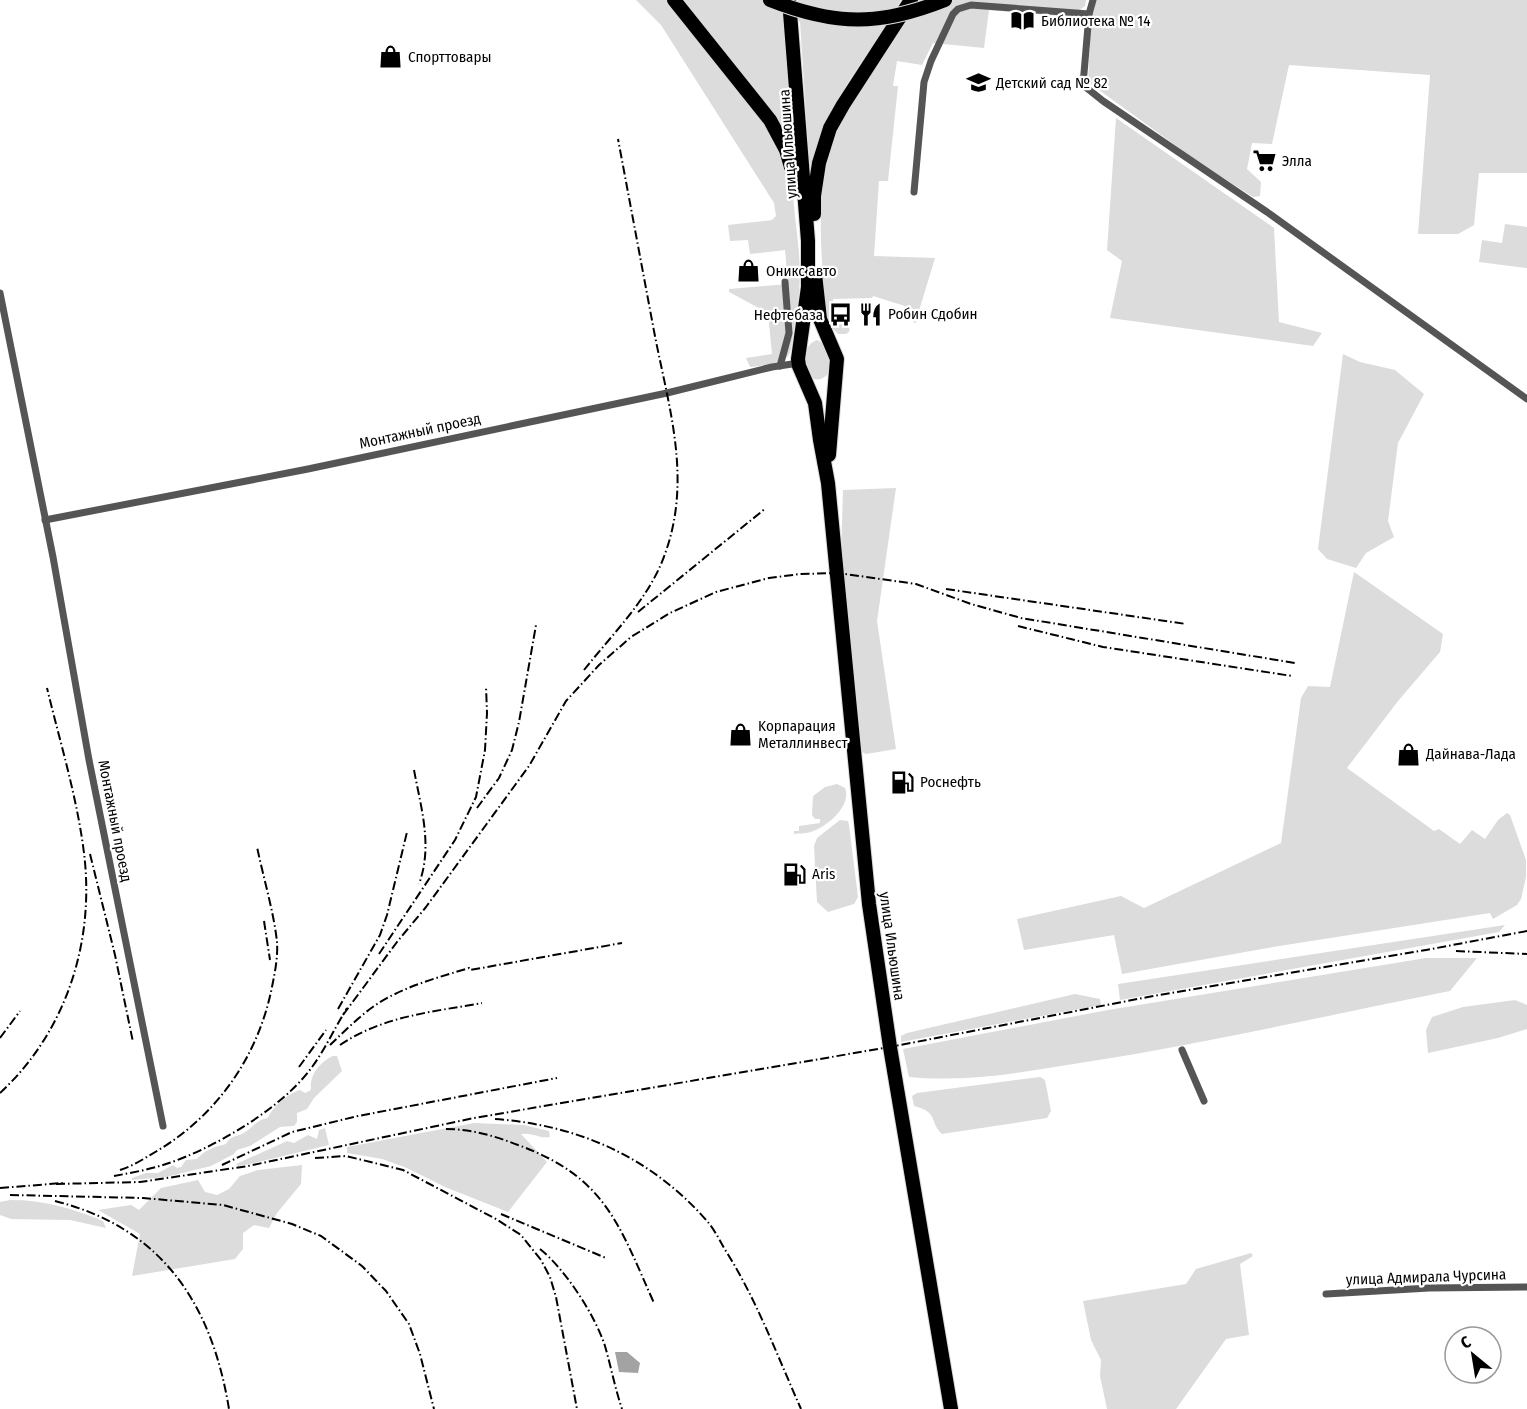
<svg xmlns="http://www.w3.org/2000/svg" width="1527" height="1409" viewBox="0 0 1527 1409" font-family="'Fira Sans Condensed',sans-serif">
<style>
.green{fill:#dcdcdc}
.water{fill:#a3a3a3}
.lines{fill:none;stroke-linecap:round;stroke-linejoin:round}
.highway-casing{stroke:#dbdbdb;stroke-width:16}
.street{stroke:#555;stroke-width:7}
.highway{stroke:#000;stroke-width:14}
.rail{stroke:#000;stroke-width:2;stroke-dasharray:9 3 1.5 3;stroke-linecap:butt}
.highway-bridge-casing{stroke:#dbdbdb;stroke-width:16;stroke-linecap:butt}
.highway-bridge{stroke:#000;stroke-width:14}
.labels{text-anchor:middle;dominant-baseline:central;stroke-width:4.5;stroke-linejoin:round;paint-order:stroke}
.poi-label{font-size:15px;fill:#000;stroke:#fff;text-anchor:start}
.street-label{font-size:15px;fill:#000;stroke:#fff}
</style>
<rect width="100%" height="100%" fill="#fff"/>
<!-- green -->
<g class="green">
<path d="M636 0H666C706 51 775 116 790 179 794 194 794 209 796 225 800 257 802 283 796 315 788 358 800 361 750 367L746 358 772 354 768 313 729 292V289L788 284 785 250 750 254 748 240 730 241 728 225 772 220 776 216 774 203 661 25Z"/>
<path d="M683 0H783L798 163 784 132 772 112Z"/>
<path d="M798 0H901C877 42 846 80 825 124 819 138 816 155 813 170L811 169 809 160 800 22 795 19Z"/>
<path d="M919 0H1086L1085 6 1070 17 989 10 984 48 933 43 922 65 897 61 893 86H898L888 181H879L874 256 935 258 915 324 905 306 873 296 872 298 833 299 834 320 837 323 850 325 849 332 846 334H838L828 324 825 311C822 252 813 188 836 131 844 111 858 94 870 77 887 52 903 26 919 0Z"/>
<path d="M1095 0H1527V173H1479L1474 225 1458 234H1418L1430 75 1289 65 1272 144 1252 143 1247 169 1261 182 1260 196 1253 197 1197 161 1088 82 1091 20Z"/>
<path d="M1116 118 1274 228 1279 322 1322 333 1313 346 1110 318 1122 261 1107 250Z"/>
<path d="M1505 224 1527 227V268L1479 262 1482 240 1502 243Z"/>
<path d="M817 340C830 346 832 363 827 375 807 394 794 348 817 340Z"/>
<path d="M1343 354 1360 362 1395 370 1424 394 1398 443 1388 521 1394 537 1366 553 1356 568 1327 559 1318 549Z"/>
<path d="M896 488 877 621 896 749 866 754 858 750 841 557 843 490Z"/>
<path d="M1354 572 1443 634 1440 652 1398 701 1347 768 1434 831 1439 829 1460 844 1472 830 1485 839 1498 820 1507 813 1510 815 1526 860V877L1521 899 1517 905 1493 919 1490 913 1273 947 1122 974 1114 935 1024 950 1017 919 1121 896 1144 908 1281 843 1301 698 1308 686 1330 687Z"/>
<path d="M837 784 845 788C852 805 828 826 813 831 808 834 800 833 794 834V831H799V826L820 823V819H815L812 815 813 796 825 787Z"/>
<path d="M840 820 848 821 849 825 858 897 854 904 828 912 817 902 814 846 817 838Z"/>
<path d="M1505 925 1499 932 1120 1000 1118 984Z"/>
<path d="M1426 958H1477L1450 991C1329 1015 1208 1043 1086 1062 1029 1071 968 1083 909 1077L903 1049 1108 1010Z"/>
<path d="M1075 994 1100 999 1101 1005 901 1042V1036L907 1033Z"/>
<path d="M1515 1000 1527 1005V1029L1498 1038 1428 1053 1426 1030 1432 1017 1463 1007Z"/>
<path d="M333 1056H337L342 1071 314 1098 307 1109 297 1113V1122L294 1126 280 1127 250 1146 237 1150 234 1154 211 1166 166 1177 132 1180V1178L146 1173H158L173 1165 177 1168 181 1167 186 1160 197 1159C203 1151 216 1146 226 1144 230 1136 235 1137 242 1134 251 1130 255 1120 268 1118 272 1107 289 1093 300 1090L305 1093 311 1090C309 1075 320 1062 333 1056Z"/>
<path d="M1040 1077 1045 1080 1051 1111 1047 1118 942 1134C929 1122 939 1112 914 1106L912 1096 917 1093Z"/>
<path d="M474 1123 524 1125 549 1131 550 1137C540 1139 532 1132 521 1134L547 1162 508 1212 445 1187 407 1168 382 1159 347 1153V1147Z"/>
<path d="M325 1128 329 1145 250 1164 238 1166 236 1164 287 1141 294 1143 308 1135 317 1139 319 1130Z"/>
<path d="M302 1165 301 1184 277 1213 269 1228 254 1225 243 1233V1249L235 1259 132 1276 140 1234 98 1210 131 1205 139 1210 161 1188 198 1180 205 1192 217 1195 229 1189 240 1176 258 1170Z"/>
<path d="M10 1200C45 1200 71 1208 103 1221L106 1228 70 1220 11 1219 0 1215V1202Z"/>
<path d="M1251 1253 1253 1256 1240 1264 1249 1335 1226 1339 1176 1409H1107L1100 1376 1101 1360 1091 1340 1083 1301 1186 1284 1196 1269Z"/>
</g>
<!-- water -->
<path class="water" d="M615 1352H627L640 1363 638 1373 619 1372Z"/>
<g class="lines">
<defs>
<g id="highway">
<path d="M674 0 770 120 786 150 796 184"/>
<path d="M789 0 808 241V287L798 359 799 366 815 403 820 440 828 483 869 904 890 1047 951 1409"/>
<path d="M814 214V196L819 163 830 128 843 105 911 0"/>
<path d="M815 274 820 319 837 359 829 455"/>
</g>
</defs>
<!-- highway casing -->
<use href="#highway" class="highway-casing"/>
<!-- street -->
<g class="street">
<path d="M1093 0 1089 14 1083 85 1103 101 1267 212 1527 399"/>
<path d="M914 192 924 82 931 61 953 14 958 9 971 5 1089 14"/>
<path d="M0 293 53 557 89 760 163 1126"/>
<path d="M780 366 789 333 785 282"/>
<path d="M45 520 308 469 667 393 772 367 799 363"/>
<path d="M1182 1050 1204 1101"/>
<path d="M1326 1294 1429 1288 1527 1287"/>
</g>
<!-- highway -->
<use href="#highway" class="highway"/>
<!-- rail -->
<g class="rail">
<path d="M946 589 1186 624"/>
<path d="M638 612 766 508"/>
<path d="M1018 626 1103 647 1292 676"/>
<path d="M584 670C614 632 651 597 666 551 692 476 668 405 654 331 642 267 630 203 618 139"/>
<path d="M414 770C421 808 433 846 419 884"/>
<path d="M477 808 499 778 512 750 519 722 536 625"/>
<path d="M90 854 115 955 133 1042"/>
<path d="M264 921 270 960"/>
<path d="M1456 951 1527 954"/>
<path d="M379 954 455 840 476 797 485 750 487 713 486 686"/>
<path d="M338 1009 380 935 387 915 407 832"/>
<path d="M343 1015 397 942 426 907 529 766 566 701 599 665 631 637 670 613 716 592 769 578 800 574 838 573 916 584 971 604 1021 618 1295 663"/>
<path d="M0 1038 20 1011"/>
<path d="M330 1045C349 1027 369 1006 393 995 417 983 443 976 469 968L470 970 622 943"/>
<path d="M340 1045C383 1016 432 1012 482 1003"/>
<path d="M299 1067 326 1030"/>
<path d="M0 1093C66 1032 95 942 84 853 77 797 60 742 47 688"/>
<path d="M495 1119C578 1125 651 1157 707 1221 714 1229 719 1239 724 1248 756 1298 777 1355 801 1409"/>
<path d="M446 1129C471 1129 495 1136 518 1145 606 1177 619 1225 654 1303"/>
<path d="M315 1158 346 1156 403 1170 496 1219 521 1235 541 1260 550 1277 556 1297 577 1409"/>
<path d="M222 1165 292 1132 358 1116 557 1078"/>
<path d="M120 1170C133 1166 145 1158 157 1151 217 1115 258 1057 272 987 275 972 278 957 277 942 274 913 263 876 257 847"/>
<path d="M114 1176C130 1173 147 1170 163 1165 211 1150 278 1111 309 1071 324 1052 334 1029 347 1008"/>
<path d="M56 1184 140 1182 248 1166 474 1118 890 1047 1148 997 1426 950 1527 931"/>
<path d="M0 1188 63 1183"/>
<path d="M10 1195 143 1198 223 1205 292 1224 321 1236 362 1266 386 1291 409 1324 420 1354 434 1409"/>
<path d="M55 1201C163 1228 212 1305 229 1409"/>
<path d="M501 1214 606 1258"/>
<path d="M540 1249C565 1269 595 1315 605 1346 611 1367 615 1388 622 1409"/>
</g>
<defs>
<path id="highway-bridge" d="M770 0C836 26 880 26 945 0"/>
</defs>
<!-- highway-bridge casing -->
<use href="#highway-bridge" class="highway-bridge-casing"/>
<!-- highway-bridge -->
<use href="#highway-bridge" class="highway-bridge"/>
</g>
<!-- icons -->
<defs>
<symbol id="library-bare" viewBox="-9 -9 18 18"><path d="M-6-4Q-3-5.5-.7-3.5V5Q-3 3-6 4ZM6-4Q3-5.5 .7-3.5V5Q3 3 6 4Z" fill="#000" stroke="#fff" stroke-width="2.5" paint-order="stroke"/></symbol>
<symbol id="shop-bare" viewBox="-9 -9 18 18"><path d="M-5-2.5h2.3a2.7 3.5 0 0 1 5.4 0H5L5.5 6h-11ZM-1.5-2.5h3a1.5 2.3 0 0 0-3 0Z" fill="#000" stroke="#fff" stroke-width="2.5" paint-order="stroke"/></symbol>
<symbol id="school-bare" viewBox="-9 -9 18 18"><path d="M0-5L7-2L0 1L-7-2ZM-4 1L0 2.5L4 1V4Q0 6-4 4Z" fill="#000" stroke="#fff" stroke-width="2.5" paint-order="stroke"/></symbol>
<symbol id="supermarket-bare" viewBox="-9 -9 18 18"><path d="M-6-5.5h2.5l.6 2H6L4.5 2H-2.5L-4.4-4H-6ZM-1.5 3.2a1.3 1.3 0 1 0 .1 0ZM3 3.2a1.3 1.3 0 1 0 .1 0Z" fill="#000" stroke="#fff" stroke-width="2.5" paint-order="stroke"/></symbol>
<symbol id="restaurant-bare" viewBox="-9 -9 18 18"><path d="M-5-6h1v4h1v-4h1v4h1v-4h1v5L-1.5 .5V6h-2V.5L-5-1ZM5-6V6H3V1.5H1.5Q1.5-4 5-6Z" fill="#000" stroke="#fff" stroke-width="2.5" paint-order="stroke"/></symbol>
<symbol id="bus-bare" viewBox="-9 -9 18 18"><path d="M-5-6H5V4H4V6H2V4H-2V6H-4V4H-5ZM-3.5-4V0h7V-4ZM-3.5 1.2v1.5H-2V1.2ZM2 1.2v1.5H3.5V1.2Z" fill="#000" stroke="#fff" stroke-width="2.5" paint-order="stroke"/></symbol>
<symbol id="fuel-bare" viewBox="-9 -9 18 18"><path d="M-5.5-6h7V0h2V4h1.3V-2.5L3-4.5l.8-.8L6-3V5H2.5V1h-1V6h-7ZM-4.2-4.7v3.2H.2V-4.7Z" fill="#000" stroke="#fff" stroke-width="2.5" paint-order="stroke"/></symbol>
</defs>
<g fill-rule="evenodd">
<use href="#library-bare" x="1006" y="4" width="33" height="33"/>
<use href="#shop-bare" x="374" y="40" width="33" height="33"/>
<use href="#school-bare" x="962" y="66" width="33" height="33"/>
<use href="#supermarket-bare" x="1248" y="144" width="33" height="33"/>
<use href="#shop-bare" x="732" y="254" width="33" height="33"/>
<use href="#restaurant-bare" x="854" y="298" width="33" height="33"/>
<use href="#bus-bare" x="824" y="298" width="33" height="33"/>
<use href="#shop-bare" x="724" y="718" width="33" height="33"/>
<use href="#shop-bare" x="1392" y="738" width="33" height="33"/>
<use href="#fuel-bare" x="886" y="766" width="33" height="33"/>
<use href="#fuel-bare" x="778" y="858" width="33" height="33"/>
</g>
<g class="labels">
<!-- poi labels -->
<g class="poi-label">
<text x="1041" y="21">Библиотека № 14</text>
<text x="408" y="57">Спорттовары</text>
<text x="996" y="83">Детский сад № 82</text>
<text x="1282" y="161">Элла</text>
<text x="766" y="271">Оникс авто</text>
<text x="888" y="314">Робин Сдобин</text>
<text x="823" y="315" text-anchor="end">Нефтебаза</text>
<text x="758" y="726">Kорпарация<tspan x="758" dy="17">Металлинвест</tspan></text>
<text x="1426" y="754">Дайнава-Лада</text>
<text x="920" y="782">Роснефть</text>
<text x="812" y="874">Aris</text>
</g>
<!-- street labels -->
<g class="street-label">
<text transform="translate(788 144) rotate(-94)">улица Ильюшина</text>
<text transform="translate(420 431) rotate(-12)">Монтажный проезд</text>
<text transform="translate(115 821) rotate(79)">Монтажный проезд</text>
<text transform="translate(892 946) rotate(82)">улица Ильюшина</text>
<text transform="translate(1426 1277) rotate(-2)">улица Адмирала Чурсина</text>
</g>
</g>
<!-- north arrow -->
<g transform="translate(1473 1355) rotate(330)"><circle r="28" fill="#ffffff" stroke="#999999" stroke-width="1.5"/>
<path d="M0-4.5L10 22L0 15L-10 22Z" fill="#000000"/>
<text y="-9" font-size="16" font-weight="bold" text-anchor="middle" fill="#000000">С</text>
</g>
</svg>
